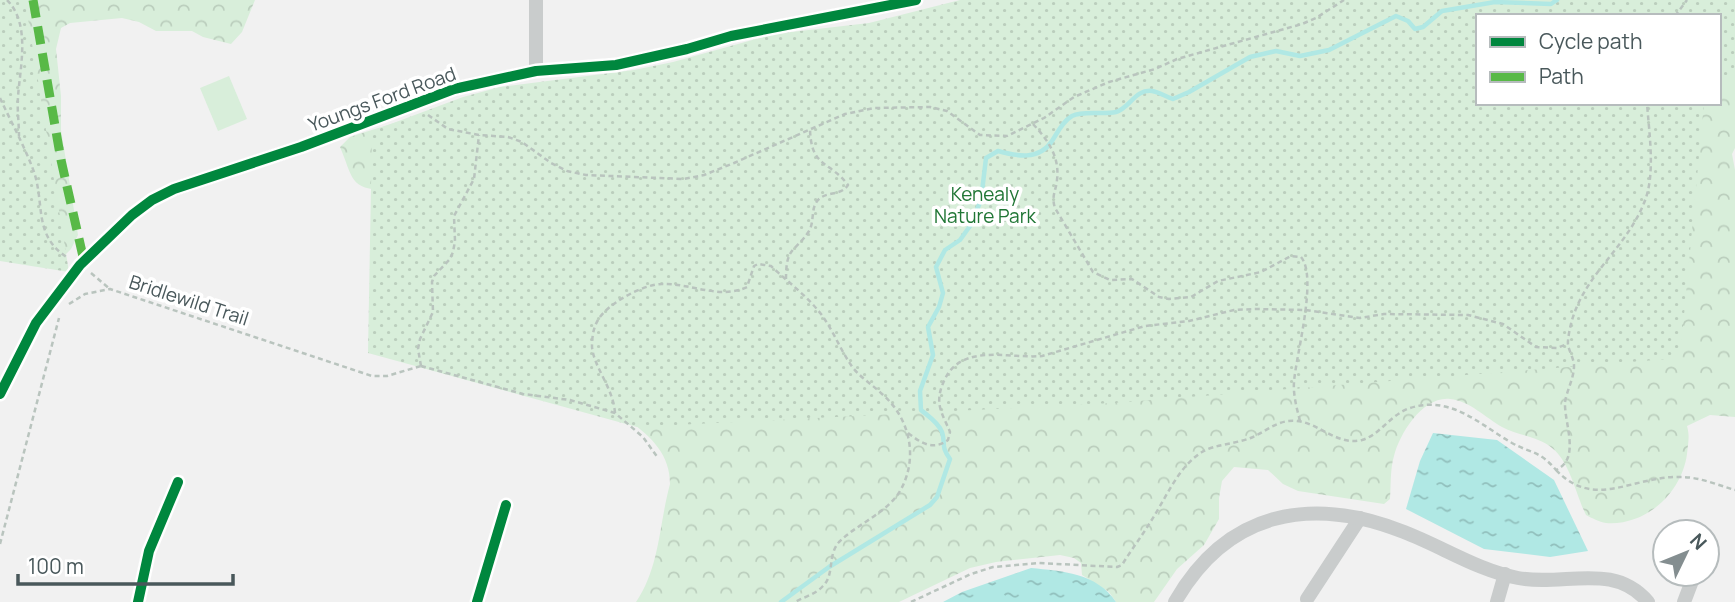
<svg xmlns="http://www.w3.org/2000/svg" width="1735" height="602" viewBox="0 0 1735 602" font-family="Manrope,sans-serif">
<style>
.green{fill:#d8eeda}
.forest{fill:url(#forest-crowns);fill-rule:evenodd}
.park{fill:url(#park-dots)}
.water{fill:url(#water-ripples)}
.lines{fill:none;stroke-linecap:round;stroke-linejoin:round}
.stream{stroke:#b0e8e4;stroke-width:4.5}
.path{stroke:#b9c4be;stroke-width:2.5;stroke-dasharray:5 3.5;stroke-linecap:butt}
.minor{stroke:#c9cccc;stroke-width:14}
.quiet{stroke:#58b947;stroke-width:9;stroke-dasharray:18 9;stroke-linecap:butt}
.cycleway-casing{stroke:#fff;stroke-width:15}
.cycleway{stroke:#00873e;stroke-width:10}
.labels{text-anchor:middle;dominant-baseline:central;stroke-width:7;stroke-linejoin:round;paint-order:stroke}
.street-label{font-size:19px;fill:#49585b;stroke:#fff}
.park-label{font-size:19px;fill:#207635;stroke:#fff}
</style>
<defs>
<pattern id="forest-crowns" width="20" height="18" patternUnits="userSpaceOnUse" patternTransform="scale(1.75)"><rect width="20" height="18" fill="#d8eeda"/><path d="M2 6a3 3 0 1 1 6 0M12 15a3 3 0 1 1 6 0" fill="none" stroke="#bbcebd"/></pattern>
<pattern id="park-dots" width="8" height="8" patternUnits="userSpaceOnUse" patternTransform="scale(1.75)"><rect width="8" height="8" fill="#d8eeda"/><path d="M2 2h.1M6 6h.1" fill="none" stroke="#bbcebd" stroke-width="1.8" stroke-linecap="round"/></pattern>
<pattern id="water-ripples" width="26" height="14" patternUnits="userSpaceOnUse" patternTransform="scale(1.75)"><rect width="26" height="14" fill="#b0e8e4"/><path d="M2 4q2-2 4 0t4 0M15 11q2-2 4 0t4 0" fill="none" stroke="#91bfbc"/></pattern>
</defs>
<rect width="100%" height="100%" fill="#f1f1f1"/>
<!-- green -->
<path class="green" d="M229 76 247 119 218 131 200 88Z"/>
<!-- forest -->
<g class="forest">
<path d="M0 0H255L242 32 231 44 203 37 192 31H156L139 22 122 18 70 23 61 28 56 49 61 96V130L78 235 71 249 64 256Z"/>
<path d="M1318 0H1735V148L1732 154 1735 170V417L1710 415 1687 426C1690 436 1688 444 1687 454 1682 492 1647 526 1606 523 1599 522 1592 518 1586 515 1576 495 1570 462 1552 448 1538 436 1518 436 1502 427 1486 418 1470 401 1450 399 1423 396 1400 433 1394 456 1390 469 1391 486 1390 499L1384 504 1298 491 1283 484 1268 470 1234 467 1222 481 1219 498V519L1204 545 1177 569 1154 602H1116L1109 592 1082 575 1081 563 1074 558 1060 555 996 562 970 568 899 602H636C660 567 659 524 670 484 670 455 652 437 629 421L386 190C349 190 353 177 340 147L350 137 359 134 458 103ZM1478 16H1719V103H1478Z"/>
</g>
<!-- park -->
<g class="park">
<path d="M0 0H25L69 272 0 261Z"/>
<path d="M960 0H1735V71L1719 83V16H1478V103H1704L1680 358 1113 403 637 427 368 353 372 131 463 97 500 87 634 70 673 62 774 34 869 23Z"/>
</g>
<!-- water -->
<g class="water">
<path d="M1433 433 1497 440 1554 480 1588 551 1550 557 1484 549 1406 509 1420 461Z"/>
<path d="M1031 568C1062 571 1097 573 1116 602H943L962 592Z"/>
</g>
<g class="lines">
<!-- stream -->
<path class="stream" d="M781 602 829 567 930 505 937 497 950 459C940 445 946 444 942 432 938 422 928 416 921 410L920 391 933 355 928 327 939 307 943 293 936 267 945 250 960 240 970 226 981 200 986 158 998 151C1016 156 1039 161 1052 141 1058 132 1062 122 1072 116 1084 110 1102 115 1116 112 1130 108 1135 89 1152 91 1159 92 1166 97 1173 99L1189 92 1250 57 1276 51 1300 56 1329 50 1396 16 1408 21 1415 29 1423 27 1442 11 1495 2 1551 4 1557 0"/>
<!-- path -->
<g class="path">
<path d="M7 0C31 24 20 67 18 97 17 110 19 123 19 136"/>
<path d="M1675 16 1687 0"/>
<path d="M0 98C11 122 25 147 34 172 45 205 33 236 68 258"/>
<path d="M428 115 448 129 479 135 508 137 522 142 551 163 567 171 586 175 684 179 704 175 734 163 845 114 874 108 930 107 947 111 980 135 1007 136 1044 118 1074 97 1109 82 1155 69 1177 59 1302 24 1316 18 1344 0"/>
<path d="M1033 124C1048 140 1060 157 1057 180 1056 191 1051 196 1055 208L1093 272 1110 280 1132 279 1159 297 1169 299 1191 297 1218 281 1261 272 1291 256 1301 257C1318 277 1296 355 1294 382 1293 395 1297 409 1300 421"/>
<path d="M91 273 110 289"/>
<path d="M786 279C786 245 795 253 809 231 815 221 810 207 819 199 828 191 841 196 848 185 829 160 811 168 810 129"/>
<path d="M69 304 85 294 110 289 372 376H387L421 366"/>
<path d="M421 366 523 394 570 400 615 413 643 437 658 458"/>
<path d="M421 366 418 349 420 339 433 312 432 282 434 276 450 259 453 252 455 241 454 216 474 179 479 135"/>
<path d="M615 413C613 387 594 368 592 347 592 338 593 328 598 320 607 304 643 284 662 284 690 283 720 300 747 287L754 266 758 264 771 266C788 282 807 296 821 314 833 330 840 349 851 365 859 377 872 384 882 394 910 418 919 458 900 491 887 513 857 524 839 542 827 556 835 574 823 586 816 594 804 597 795 602"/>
<path d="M908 433C921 443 933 451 948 440L950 432C947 424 942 416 940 407 938 398 940 390 944 381 961 342 1009 359 1042 356L1145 326 1189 321 1234 310 1257 309 1305 310 1360 318 1384 314 1468 315 1503 324 1536 347 1557 348 1567 344"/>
<path d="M1556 470C1595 511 1634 475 1681 477 1699 477 1718 485 1735 490"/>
<path d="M0 544 59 318"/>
<path d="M911 602 971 574 993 567 1039 563 1117 567 1122 565C1131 550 1142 536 1151 521 1166 498 1178 467 1202 452 1215 444 1237 444 1253 437 1268 430 1279 419 1297 421 1319 423 1337 446 1362 440 1380 435 1391 414 1410 408 1451 395 1479 424 1512 443 1532 454 1539 450 1556 470 1581 459 1564 423 1565 402 1567 390 1574 378 1574 366 1574 357 1567 349 1568 341 1574 280 1623 255 1644 203 1656 175 1649 133 1647 103"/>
</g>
<!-- minor -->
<g class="minor">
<path d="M536 71V0"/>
<path d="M0 394 36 323 80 265 132 215 152 200 174 189 301 147 454 89 536 71 616 65 687 49 731 36 916 0"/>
<path d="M1307 599 1360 518"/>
<path d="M138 602 149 551 178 482"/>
<path d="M477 602 506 505"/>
<path d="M1175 602C1227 511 1311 495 1404 532 1443 547 1477 570 1518 578 1564 587 1613 561 1648 602"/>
<path d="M1497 602 1505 574"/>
<path d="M1684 602 1692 581 1690 574"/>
</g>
<!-- quiet -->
<path class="quiet" d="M33 0 61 160 84 261"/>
<defs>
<g id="cycleway">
<path d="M0 394 36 323 80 265 132 215 152 200 174 189 301 147 454 89 536 71 616 65 687 49 731 36 916 0"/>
<path d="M138 602 149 551 178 482"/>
<path d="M477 602 506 505"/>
</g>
</defs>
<!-- cycleway casing -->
<use href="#cycleway" class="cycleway-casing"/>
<!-- cycleway -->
<use href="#cycleway" class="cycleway"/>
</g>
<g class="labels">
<!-- street labels -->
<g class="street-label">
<text transform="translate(382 99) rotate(-20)">Youngs Ford Road</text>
<text transform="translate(189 300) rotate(18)">Bridlewild Trail</text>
</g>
<!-- park labels -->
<g class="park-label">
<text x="985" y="194">Kenealy<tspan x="985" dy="22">Nature Park</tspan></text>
</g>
</g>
<!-- legend -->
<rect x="1476" y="14" width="245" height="91" fill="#ffffff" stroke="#b6bcbd" stroke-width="2"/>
<rect x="1490" y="37" width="35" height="10" fill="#00873e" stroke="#b6bcbd" stroke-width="2"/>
<text x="1539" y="49" font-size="21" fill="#49585b">Cycle path</text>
<rect x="1490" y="72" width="35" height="10" fill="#58b947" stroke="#b6bcbd" stroke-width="2"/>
<text x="1539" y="84" font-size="21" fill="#49585b">Path</text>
<!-- north arrow -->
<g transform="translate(1686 553) rotate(47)"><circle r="33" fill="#ffffff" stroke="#b6bcbd" stroke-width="2"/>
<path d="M0-5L12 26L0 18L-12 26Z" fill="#848e90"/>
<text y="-10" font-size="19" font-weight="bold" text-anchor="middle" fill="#49585b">N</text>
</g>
<!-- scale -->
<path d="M18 574v10h215v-10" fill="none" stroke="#49585b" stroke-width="3.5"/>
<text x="28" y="574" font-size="21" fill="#49585b" stroke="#ffffff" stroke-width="5" paint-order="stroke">100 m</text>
</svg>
